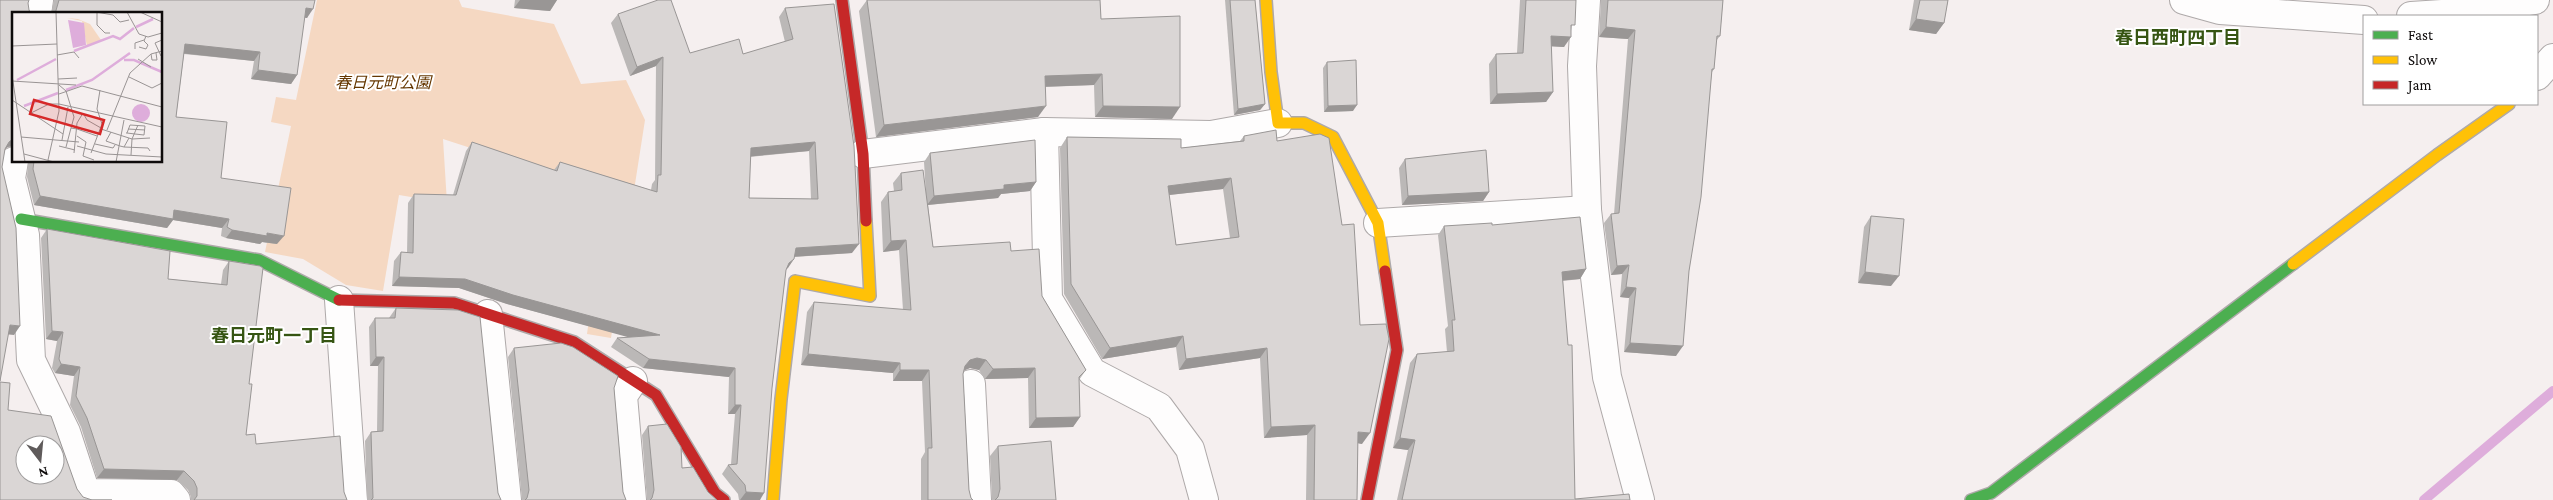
<svg xmlns="http://www.w3.org/2000/svg" width="2553" height="500" viewBox="0 0 2553 500" font-family="'Crimson Pro','Noto Sans JP',serif">
<style>
.green{fill:#f5d8c2}
.lines{fill:none;stroke-linecap:round;stroke-linejoin:round}
.stream{stroke:#deaddb;stroke-width:10}
.street-casing{stroke:#aea9a9;stroke-width:30}
.fast-casing{stroke:#aea9a9;stroke-width:14}
.slow-casing{stroke:#aea9a9;stroke-width:14}
.jam-casing{stroke:#aea9a9;stroke-width:14}
.street{stroke:#fefdfd;stroke-width:28}
.fast{stroke:#4caf50;stroke-width:11}
.slow{stroke:#ffc107;stroke-width:11}
.jam{stroke:#c62828;stroke-width:11}
.wall{fill:#bbb8b7;fill-rule:evenodd}
.shaded-wall{fill:#999695}
.building{fill:#dad6d5;stroke:#999695;fill-rule:evenodd}
.labels{text-anchor:middle;dominant-baseline:central;stroke-width:4;stroke-linejoin:round;paint-order:stroke}
.park-label{font-size:16px;font-style:italic;fill:#653701;stroke:#fff}
.neighbourhood-label{font-size:18px;font-weight:bold;fill:#365513;stroke:#fff}
.inset-river{fill:none;stroke:#deaddb;stroke-width:2.5}
.inset-road{fill:none;stroke:#999494;stroke-width:1}
.view{fill:#d62828;fill-opacity:0.15;stroke:#d62828;stroke-width:2.5}
.inset-edge{fill:none;stroke:#0e0b0b;stroke-width:2.5}
</style>
<rect width="100%" height="100%" fill="#f5efef"/>
<!-- green -->
<path class="green" d="M317 0H459L462 7 554 24 581 84 626 80 645 120 611 338 587 334 606 192 443 139 447 203 399 195 383 291 346 285 303 259 265 252 291 126 271 122 276 97 296 100Z"/>
<g class="lines">
<!-- stream -->
<path class="stream" d="M2424 500 2553 391"/>
<defs>
<g id="street">
<path d="M1586 0 1582 66 1587 210 1607 377 1640 500"/>
<path d="M2184 0 2220 10 2364 20"/>
<path d="M37 14 39 0"/>
<path d="M2411 16 2457 13 2535 0"/>
<path d="M2537 76 2553 58"/>
<path d="M1044 132 1048 299 1092 372 1159 407 1190 449 1204 500"/>
<path d="M863 154 1044 132 1211 135 1278 123"/>
<path d="M14 161 11 178 25 235 31 360 66 432 86 493 171 494 176 500"/>
<path d="M1378 223 1587 210"/>
<path d="M339 300 353 500"/>
<path d="M488 314 507 500"/>
<path d="M971 384 977 500"/>
<path d="M632 500 623 396 633 381"/>
</g>
<g id="fast">
<path d="M21 219 259 260 339 300"/>
<path d="M1971 500 1991 493 2293 264"/>
</g>
<g id="slow">
<path d="M1266 0 1271 72 1278 123H1304L1333 137 1378 223 1385 271"/>
<path d="M2293 264 2437 155 2509 104"/>
<path d="M773 500 781 399 795 281 870 296 866 221"/>
</g>
<g id="jam">
<path d="M842 0 863 154 866 221"/>
<path d="M339 300 454 303 574 342 656 395 715 493 724 500"/>
<path d="M1367 500 1397 350 1385 271"/>
</g>
</defs>
<!-- street casing -->
<use href="#street" class="street-casing"/>
<!-- fast casing -->
<use href="#fast" class="fast-casing"/>
<!-- slow casing -->
<use href="#slow" class="slow-casing"/>
<!-- jam casing -->
<use href="#jam" class="jam-casing"/>
<!-- street -->
<use href="#street" class="street"/>
<!-- fast -->
<use href="#fast" class="fast"/>
<!-- slow -->
<use href="#slow" class="slow"/>
<!-- jam -->
<use href="#jam" class="jam"/>
</g>
<!-- wall -->
<g class="wall">
<path d="M54 0H315L307 18 304 17 297 75 291 84 251 79 254 61 184 54 176 117 221 178 277 244 262 242 260 244 226 238 221 236 222 228 173 220 167 228 34 205 27 177 28 161H161V14H51Z"/>
<path d="M515 0H557L550 11 514 8Z"/>
<path d="M867 0H1100L1101 19 1172 119 1095 117 1094 85 1045 87 1038 117 876 137 859 11Z"/>
<path d="M1225 0H1255L1265 104 1260 110 1234 115Z"/>
<path d="M1520 0H1576L1571 31 1564 47 1551 46 1553 92 1546 102 1490 104 1489 64 1496 54 1517 53Z"/>
<path d="M1601 0H1723L1720 36 1716 41 1714 69 1712 72 1689 271 1676 356 1624 352 1629 298 1620 297 1622 274 1611 275 1604 223 1611 214H1614L1628 39 1599 37Z"/>
<path d="M1914 0H1948L1944 23 1936 34 1909 30Z"/>
<path d="M785 8 852 253 794 257V259L786 269 772 388 760 500H739L738 494 722 474 728 465 731 464 735 414H728L729 377 643 368 611 347 617 338 630 337 507 304 459 288 392 286 394 261 401 252 407 253 408 203 414 194 453 195 466 151 472 142 554 170 560 162 651 190 652 184 655 180 656 66 630 76 611 23 618 14 690 53 743 54 785 42 779 17ZM809 151 811 199 749 198 750 157Z"/>
<path d="M1327 62 1353 111 1324 112 1323 68Z"/>
<path d="M1244 136 1277 141 1362 444 1358 443 1357 500H1306L1307 435 1264 438 1260 358 1179 370 1176 347 1102 359 1064 294 1060 148 1067 137 1181 148 1240 141ZM1223 189 1230 238 1176 245 1169 195Z"/>
<path d="M930 153 1036 182 1030 191 1001 194 998 198 928 205 933 247 1011 251 1042 296 1086 370 1079 380 1080 417 1073 427 1029 428 1028 378 985 379 979 370 970 368 964 370 963 374 969 490 971 498 973 500H921V459L925 452 922 381H893V373L801 365 807 312 814 302 903 310 899 250 883 252 881 202 888 192 894 191 893 183 901 173 926 194 924 162Z"/>
<path d="M1405 159 1489 192 1483 201 1402 205 1399 168Z"/>
<path d="M1871 216 1891 286 1858 283 1864 227Z"/>
<path d="M1492 225 1586 269 1580 279 1563 281 1575 499 1630 500H1397L1408 450 1393 448 1410 363 1417 354 1447 352 1445 329 1448 326 1438 235 1444 226Z"/>
<path d="M47 229 168 279 221 284 223 270 229 261 249 384 246 435 256 444 344 492 347 500H191V497L188 490 177 480 97 478 81 427 70 405 74 376 55 373 52 368 57 341 46 339 41 238Z"/>
<path d="M396 308 498 493 501 500H367L365 441 371 432 377 431 378 366H370L369 327 375 318H389Z"/>
<path d="M514 348 614 388 623 492 626 500H522L508 357Z"/>
<path d="M648 426 682 468 717 500H647L642 435Z"/>
<path d="M998 446 1056 500H992L990 456Z"/>
</g>
<!-- shaded-wall -->
<g class="shaded-wall">
<path d="M520 0H557L550 11 514 8Z"/>
<path d="M306 8 313 9 307 18 299 17Z"/>
<path d="M1916 19 1944 23 1936 34 1909 30Z"/>
<path d="M1606 27 1635 30 1628 39 1599 37Z"/>
<path d="M1551 36 1571 37 1564 47 1544 46Z"/>
<path d="M185 44 260 52 254 61 179 53Z"/>
<path d="M663 57 656 66 630 76 637 67Z"/>
<path d="M258 70 297 75 291 84 251 79Z"/>
<path d="M1102 74 1094 85 1037 87 1045 76Z"/>
<path d="M1553 92 1546 102 1490 104 1497 94Z"/>
<path d="M1265 104 1260 110 1234 115 1238 109Z"/>
<path d="M1357 105 1353 111 1324 112 1328 106Z"/>
<path d="M1046 106 1038 117 876 137 884 125Z"/>
<path d="M1103 106 1180 107 1172 119 1095 117Z"/>
<path d="M14 138V146L8 147 2 151 9 142Z"/>
<path d="M815 142 809 151 744 157 751 148Z"/>
<path d="M1231 178 1223 189 1160 196 1168 186Z"/>
<path d="M1036 182 1030 191 1001 194 998 198 927 205 934 196 1004 185Z"/>
<path d="M1489 192 1483 201 1402 205 1408 196Z"/>
<path d="M40 196 174 210 229 219 222 228 173 220 167 228 34 205Z"/>
<path d="M232 230 267 233 284 236 277 244 262 242 260 244 226 238Z"/>
<path d="M906 240 899 250 883 252 891 241Z"/>
<path d="M859 244 852 253 790 257 796 248Z"/>
<path d="M794 259 788 268 782 272 789 263Z"/>
<path d="M1629 265 1622 274 1611 275 1617 266Z"/>
<path d="M1586 269 1580 279 1556 281 1562 272Z"/>
<path d="M1865 272 1899 276 1891 286 1858 283Z"/>
<path d="M399 277 465 279 660 335 653 344 507 304 459 288 392 286Z"/>
<path d="M1626 287 1636 288 1629 298 1620 297Z"/>
<path d="M10 325 20 326 14 335 4 334Z"/>
<path d="M52 331 63 332 57 341 46 339Z"/>
<path d="M1183 336 1176 347 1102 359 1110 348Z"/>
<path d="M1630 343 1683 346 1676 356 1624 352Z"/>
<path d="M1267 348 1260 358 1179 370 1186 359Z"/>
<path d="M808 354 900 363 893 373 801 365Z"/>
<path d="M376 357H384L378 366H370Z"/>
<path d="M977 358 986 360 979 370 970 368 963 371 965 366 970 360Z"/>
<path d="M649 359 735 368 729 377 643 368Z"/>
<path d="M61 364 80 367 74 376 55 373Z"/>
<path d="M1035 368 1028 378 985 379 993 369Z"/>
<path d="M900 370H929L922 381H893Z"/>
<path d="M735 405H741L735 414H728Z"/>
<path d="M1080 417 1073 427 1029 428 1036 418Z"/>
<path d="M1315 425 1307 435 1264 438 1271 427Z"/>
<path d="M1358 432 1370 433 1362 444 1351 442Z"/>
<path d="M1400 438 1415 440 1408 450 1393 448Z"/>
<path d="M104 469 184 471 177 480 97 478Z"/>
<path d="M746 492 764 493 760 500H740Z"/>
</g>
<!-- building -->
<g class="building">
<path d="M0 0H29L28 3 29 10 31 14H14V138L9 142 5 149 2 167 16 228 20 326 10 325 0 381Z"/>
<path d="M59 0H315L313 9 306 8 297 75 258 70 260 52 185 44 176 117 227 122 221 178 291 188 284 236 267 233V236L232 230 227 227 229 219 174 210 173 219 40 196 33 169 34 161H161V14H55Z"/>
<path d="M658 0H671L690 53 739 39 743 54 793 39 785 8 834 4 854 146 859 244 796 248 794 259 789 263 786 270 772 388 764 493 746 492 745 485 728 465 737 464 741 405H735V368L649 359 617 338 660 335 513 295 465 279 399 277 401 252 413 253 414 194 456 195 472 142 557 171 560 162 657 192 658 175H661L663 57 637 67 618 14ZM815 142 818 199 749 198 751 148Z"/>
<path d="M867 0H1100L1101 19 1180 16V107L1103 106 1102 74 1045 76 1046 106 884 125Z"/>
<path d="M1230 0H1255L1265 104 1238 109Z"/>
<path d="M1526 0H1576L1575 25H1571V37L1551 36 1553 92 1497 94 1496 54 1523 53Z"/>
<path d="M1608 0H1723L1720 36H1717L1714 69H1712L1701 197 1689 271 1683 346 1630 343 1636 288 1626 287 1629 265 1617 266 1611 214 1619 213 1635 30 1606 27Z"/>
<path d="M1920 0H1948L1944 23 1916 19Z"/>
<path d="M1356 60 1357 105 1328 106 1327 62Z"/>
<path d="M1276 130 1277 141 1320 134 1329 138 1342 225 1354 224 1360 325 1386 324 1389 339 1370 433 1358 432 1357 500H1314L1315 425 1271 427 1267 348 1186 359 1183 336 1110 348 1071 284 1067 137 1181 139V148L1244 141V136ZM1231 178 1239 237 1176 245 1168 186Z"/>
<path d="M1035 140 1036 182 1004 185V189L934 196 930 153Z"/>
<path d="M1486 150 1489 192 1408 196 1405 159Z"/>
<path d="M923 170 933 247 1010 242 1011 251 1039 249 1042 296 1086 370 1079 377 1080 417 1036 418 1035 368 993 369 986 360 977 358 970 360 965 366 963 374 969 490 971 498 973 500H928V448H932L929 370H900V363L808 354 814 302 911 310 906 240 891 241 888 192 902 190 901 173Z"/>
<path d="M1871 216 1904 219 1899 276 1865 272Z"/>
<path d="M1580 217 1586 269 1562 272 1568 345H1572L1575 499 1629 494 1630 500H1402L1415 440 1400 438 1417 354 1454 351 1452 320H1455L1444 226 1492 223V225Z"/>
<path d="M47 229 170 251 168 279 227 285 229 261 260 266 263 268 249 384H252L246 435 255 434 256 444 340 436 344 492 347 500H194L197 496V488L194 481 184 471 104 469 87 418 76 396 80 367 61 364 59 359 63 332 52 331Z"/>
<path d="M396 308 458 310 480 317 498 493 501 500H371L373 498 371 432 383 431 384 357H376L375 318H395Z"/>
<path d="M561 343 573 347 618 376 614 388 623 492 626 500H525L527 498 529 490 514 348Z"/>
<path d="M0 382 10 383 8 410 51 416 77 489 83 497 92 500H112H0ZM25 445H55V475H25Z"/>
<path d="M667 424 681 447 682 468 693 467 708 492 717 500H650L652 498 654 490 648 426Z"/>
<path d="M1051 441 1056 500H995L998 497 1000 489 998 446Z"/>
</g>
<g class="labels">
<!-- park labels -->
<g class="park-label">
<text x="383" y="82">春日元町公園</text>
</g>
<!-- neighbourhood labels -->
<g class="neighbourhood-label">
<text x="2178" y="38">春日西町四丁目</text>
<text x="274" y="336">春日元町一丁目</text>
</g>
</g>
<!-- overview -->
<g transform="translate(12 12)">
<rect width="150" height="150" fill="#f5efef"/>
<path d="M55 6 66 7 78 12 89 28 75 34 70 9Z" fill="#f5d8c2"/>
<path d="M56 8 72 11 74 33 61 36ZM120 101a9 9 0 1 1 18 0a9 9 0 1 1-18 0Z" fill="#deaddb"/>
<path class="inset-river" d="M124 15 141 7M62 39 101 24 108 27 122 16M112 48H122L150 60M5 68 44 47M54 78 80 68 118 41M12 94 46 81"/>
<path class="inset-road" d="M84 0 101 3 108 10 117 8M115 0 127 22 136 25 150 21M128 0 150 10M85 1V13L93 21H98M0 34 45 32M127 35 134 37 136 33 132 29 134 24M123 37V31L132 28M139 42 140 48H145L144 41M45 43 62 40 67 46M149 44 143 31 150 28M126 47 139 55M0 63 13 150M117 65 140 76 150 71M46 67 65 66M0 69 64 73M47 73 54 79 62 105 59 116 65 117M47 82 70 74 150 95M0 88 51 122M71 101 75 108 89 116M17 102 37 92H47L150 115M126 113 120 127 138 126M65 117 85 124M89 117 120 127 119 143M116 117 133 118M95 118 118 61 139 42 150 39M99 120 94 129 108 134 112 135 117 126M114 121H115L123 122 132 123 133 114 118 113 115 121M65 124 74 130 71 144 82 148M9 125 67 130M50 128 56 95M83 132 101 136 103 133M47 134 63 138M65 134 94 142 150 145M54 135 59 116M112 135 136 136 138 139M62 141 65 111 71 101M79 141 90 112 85 97 88 78M12 142 42 150M36 148 47 99 44 0M104 150 112 108"/>
<path class="view" d="M22 88 92 108 88 122 18 102Z"/>
<rect width="150" height="150" class="inset-edge"/>
</g>
<!-- legend -->
<rect x="2363" y="15" width="175" height="90" fill="#ffffff" stroke="#9f9d9d"/>
<rect x="2373" y="31" width="25" height="8" fill="#4caf50" stroke="#9f9d9d"/>
<text x="2408" y="40" font-size="15" fill="#0e0b0b">Fast</text>
<rect x="2373" y="56" width="25" height="8" fill="#ffc107" stroke="#9f9d9d"/>
<text x="2408" y="65" font-size="15" fill="#0e0b0b">Slow</text>
<rect x="2373" y="81" width="25" height="8" fill="#c62828" stroke="#9f9d9d"/>
<text x="2408" y="90" font-size="15" fill="#0e0b0b">Jam</text>
<!-- north arrow -->
<g transform="translate(40 460) rotate(164)"><circle r="24" fill="#ffffff" stroke="#9f9d9d"/>
<path d="M0-4L9 19L0 12L-9 19Z" fill="#5f5b5b"/>
<text y="-8" font-size="14" font-weight="bold" text-anchor="middle" fill="#0e0b0b">N</text>
</g>
</svg>
